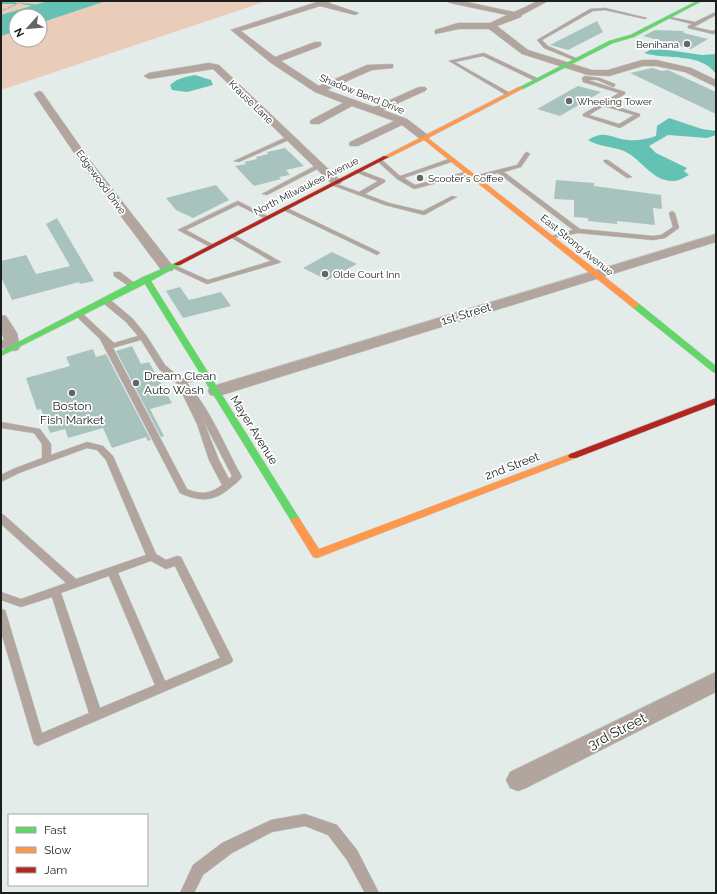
<svg xmlns="http://www.w3.org/2000/svg" width="717" height="894" viewBox="0 0 717 894" font-family="Raleway,sans-serif">
<style>
.green{fill:#eaccba;fill-rule:evenodd}
.water{fill:#63c2b3}
.lines{fill:none;stroke-linecap:round;stroke-linejoin:round}
.stream{fill:#63c2b3;fill-rule:evenodd}
.building{fill:#a8c3be}
.lane-casing{stroke:#c1c6c5;stroke-width:1}
.street-casing{stroke:#c1c6c5;stroke-width:1}
.fast-casing{stroke:#c1c6c5;stroke-width:1}
.slow-casing{stroke:#c1c6c5;stroke-width:1}
.jam-casing{stroke:#c1c6c5;stroke-width:1}
.path{stroke:#b1ada9;stroke-width:1.5;stroke-dasharray:1.5 1;stroke-linecap:butt}
.lane{fill:#b1a59e;fill-rule:evenodd}
.street{fill:#b1a59e;fill-rule:evenodd}
.fast{fill:#63d668;fill-rule:evenodd}
.slow{fill:#ff974d;fill-rule:evenodd}
.jam{fill:#b3261e;fill-rule:evenodd}
.poi-dot{fill:#616766;stroke:#fff;stroke-width:1.5}
.labels{text-anchor:middle;dominant-baseline:central;stroke-width:3.5;stroke-linejoin:round;paint-order:stroke}
.far-poi-label{font-size:10px;fill:#1b201f;stroke:#fff;text-anchor:start}
.far-street-label{font-size:10px;fill:#1b201f;stroke:#fff}
.street-label{font-size:12px;fill:#1b201f;stroke:#fff}
.poi-label{font-size:12px;fill:#1b201f;stroke:#fff;text-anchor:start}
.near-street-label{font-size:14px;fill:#1b201f;stroke:#fff}
</style>
<rect width="100%" height="100%" fill="#e4ecea"/>
<!-- green -->
<path class="green" d="M1 1H267L1 90ZM16 16H40V40H16Z"/>
<!-- water -->
<g class="water">
<path d="M48 1H106L40 23V16H16V31L1 36V15Z"/>
<path d="M654 48 702 55 716 54V74C701 52 666 60 644 53Z"/>
<path d="M195 75 211 80 213 85 187 92 172 90 170 85C178 78 185 77 195 75Z"/>
<path d="M669 118 702 129 716 131V135L707 138 668 135 649 146 656 153 687 168 684 171 689 175C685 177 679 181 674 181 652 182 642 159 624 151 612 146 599 147 588 140 605 129 610 138 628 140 638 141 647 139 656 136L657 126Z"/>
</g>
<g class="lines">
<!-- stream -->
<g class="stream">
<path d="M1 2H16L17 3 16 4H1Z"/>
<path d="M22 3 41 5 42 6 41 7 21 4Z"/>
</g>
</g>
<!-- building -->
<g class="building">
<path d="M597 21 603 32 568 50 550 45Z"/>
<path d="M655 30 683 31 684 33 708 39 691 49 643 36Z"/>
<path d="M652 68 662 71 668 70 716 92V114L630 73Z"/>
<path d="M578 86 601 92 560 116 537 109Z"/>
<path d="M285 148 304 166 286 170 290 175 279 177 281 179 254 186 235 166 246 164 244 162 257 159 256 157 268 154 267 152Z"/>
<path d="M556 180 594 183V186L661 195 662 209 653 208 655 225 617 221V224L588 221V218L574 217V200L554 199Z"/>
<path d="M216 185 229 200 193 218 176 210 166 198Z"/>
<path d="M57 218 94 281 80 284 79 282 12 300 1 277V261L26 255 36 274 70 266 46 224Z"/>
<path d="M332 252 357 264 327 280 303 268Z"/>
<path d="M180 287 189 300 221 292 231 306 183 318 166 291Z"/>
<path d="M132 346 141 364 149 362 172 403 150 409 164 436 161 437 116 351Z"/>
<path d="M93 349 96 357 106 354 151 440 148 441 146 437 112 448 103 428 68 438 65 429 50 433 41 409 37 410 26 378 70 366 66 357Z"/>
</g>
<g class="lines">
<defs>
<g id="lane">
<path d="M605 8 647 18 645 19 605 10 593 11 542 40 548 46 578 59V60L576 61 544 48 537 40 590 9Z"/>
<path d="M716 12V15L694 27 712 31 716 30V33L713 34 688 28V26L692 24 668 18 670 17 695 22Z"/>
<path d="M484 53 539 79 540 80 535 81 483 56 455 62 510 93 511 94 508 96 449 61Z"/>
<path d="M585 76 600 78 615 84V86L613 87 597 80H588L625 92V94L608 104 640 114V116L620 128 583 116V114L619 93 583 82 582 78ZM604 106 634 115 619 124 589 115Z"/>
<path d="M289 136 291 137V139L239 162 234 161Z"/>
<path d="M527 152 530 154 521 167 504 172 580 229 653 236 661 235 673 227 669 213 672 211 675 213 679 228 665 238 653 240 578 233 548 239V237L573 230 498 173 473 179 470 177 517 165 525 153Z"/>
<path d="M452 158 455 160 454 161 404 178 415 185 469 171 471 172V174L414 189 397 179 376 160 381 159 400 176Z"/>
<path d="M604 160H608L632 177 627 178 604 162Z"/>
<path d="M319 164 321 165V167L267 195 262 194Z"/>
<path d="M355 170H359L385 180V182L365 194 389 203 423 211 452 196 457 197 424 215 385 205 329 184 334 183 359 192 378 181 355 172Z"/>
<path d="M238 201 271 218 266 219 238 205 186 230 214 245V247L212 248 178 230Z"/>
<path d="M285 207 379 252 380 253 377 255 375 254 283 210 282 209Z"/>
<path d="M232 234 281 262 279 263 207 284 168 266 170 265H174L208 280 271 261 230 237V235Z"/>
<path d="M114 272H120L137 285 136 287H130L114 276Z"/>
<path d="M102 298H108L132 318 146 335 165 365 182 379 206 371 210 374 209 376 187 383C211 410 224 445 242 477 239 481 234 485 230 488 214 502 199 502 180 493L100 339 74 314 75 312H81L114 343 138 336 126 322 102 302ZM141 340 159 369 180 386 179 387 197 424 209 460 222 485C210 494 201 495 187 489L113 348ZM203 420 232 476 229 479 219 460Z"/>
<path d="M1 422 40 429 51 444V455L87 442 103 446 113 456 156 554 166 560 177 556 181 557 233 660 231 663 42 744 38 746 34 744 1 632V609L5 610 6 613 42 733 89 713 52 597 21 607 1 600V592L21 599 66 583 1 524V514L4 515 76 579 146 555 106 460 97 450 87 448 19 473 1 482V475L13 469 42 458V444L34 433 1 428ZM151 561 166 569 175 566 220 658 165 681 118 573ZM109 576 155 685 100 708 61 593Z"/>
<path d="M305 814 337 825 357 850 379 893H365L347 860 328 835 305 826 272 832 232 853 203 875 194 893H180L193 865 222 843 271 820Z"/>
</g>
<g id="street">
<path d="M320 1H332L329 3 359 13 355 15 320 6 241 31 275 57 315 42H321V46L281 61 319 86 367 65 393 64V68L372 70 327 90 374 107 419 87H425L427 89 425 91 383 110 407 119 428 135 429 137 428 139H420L402 125 358 146H350L349 144 350 142 394 121 352 106 319 124H311L310 122 311 120 343 103 315 92 271 63 231 30Z"/>
<path d="M446 1H462L514 12 538 1H548L522 15 521 17 497 26 528 50 592 70H608L642 60H656L691 68 716 80V87L685 72 656 66H643L609 76 588 75 522 54 489 29H459L435 34V30L458 23H490L507 15 450 3Z"/>
<path d="M209 63 219 65 340 180 342 182 340 184H332L213 69 149 79 144 76 149 73Z"/>
<path d="M39 91 42 92 89 159 172 265 174 268 172 271H162L81 163 34 94Z"/>
<path d="M716 234V242L222 395 216 396 210 395 208 391 210 387Z"/>
<path d="M1 315 6 316 17 333 20 347 18 350 13 351 1 348V340H4L1 330Z"/>
<path d="M716 672V692L526 788 518 791 510 788 506 780 510 772Z"/>
</g>
<g id="fast">
<path d="M697 1H702L634 37 613 43 523 89 518 88 609 41 630 35Z"/>
<path d="M178 262 182 264 180 265 151 281 299 518 301 521 299 524H293L145 284 1 356V351L143 277Z"/>
<path d="M632 303H638L716 366V373L713 372 632 307Z"/>
</g>
<g id="slow">
<path d="M519 87 524 88 428 138 638 303V307H632L424 140 388 158 383 157Z"/>
<path d="M573 453 576 454 578 456 576 458 317 558 313 557 291 521 293 518H299L319 549Z"/>
</g>
<g id="jam">
<path d="M384 156 389 157 180 265H176L174 264Z"/>
<path d="M716 398V404L576 458H570L568 456 570 454Z"/>
</g>
</defs>
<!-- lane casing -->
<use href="#lane" class="lane-casing"/>
<!-- street casing -->
<use href="#street" class="street-casing"/>
<!-- fast casing -->
<use href="#fast" class="fast-casing"/>
<!-- slow casing -->
<use href="#slow" class="slow-casing"/>
<!-- jam casing -->
<use href="#jam" class="jam-casing"/>
<!-- path -->
<path class="path" d="M1 11 24 1"/>
<!-- lane -->
<use href="#lane" class="lane"/>
<!-- street -->
<use href="#street" class="street"/>
<!-- fast -->
<use href="#fast" class="fast"/>
<!-- slow -->
<use href="#slow" class="slow"/>
<!-- jam -->
<use href="#jam" class="jam"/>
</g>
<!-- markers -->
<g class="poi-dot">
<circle cx="687" cy="44" r="4"/>
<circle cx="569" cy="101" r="4"/>
<circle cx="420" cy="178" r="4"/>
<circle cx="325" cy="274" r="4"/>
<circle cx="136" cy="383" r="4"/>
<circle cx="72" cy="393" r="4"/>
</g>
<g class="labels">
<!-- far-poi labels -->
<g class="far-poi-label">
<text x="679" y="44" text-anchor="end">Benihana</text>
<text x="577" y="101">Wheeling Tower</text>
<text x="428" y="178">Scooter's Coffee</text>
<text x="333" y="274">Olde Court Inn</text>
</g>
<!-- far-street labels -->
<g class="far-street-label">
<text transform="translate(362 94) rotate(22)">Shadow Bend Drive</text>
<text transform="translate(251 102) rotate(44)">Krause Lane</text>
<text transform="translate(101 182) rotate(54)">Edgewood Drive</text>
<text transform="translate(306 186) rotate(-27)">North Milwaukee Avenue</text>
<text transform="translate(577 245) rotate(39)">East Strong Avenue</text>
</g>
<!-- street labels -->
<g class="street-label">
<text transform="translate(466 314) rotate(-17)">1st Street</text>
<text transform="translate(254 430) rotate(58)">Mayer Avenue</text>
<text transform="translate(512 466) rotate(-21)">2nd Street</text>
</g>
<!-- poi labels -->
<g class="poi-label">
<text x="144" y="376">Dream Clean<tspan x="144" dy="14">Auto Wash</tspan></text>
<text x="72" y="406" text-anchor="middle">Boston<tspan x="72" dy="14">Fish Market</tspan></text>
</g>
<!-- near-street labels -->
<g class="near-street-label">
<text transform="translate(617 731) rotate(-27)">3rd Street</text>
</g>
</g>
<!-- border -->
<rect width="717" height="894" fill="none" stroke="#1b201f" stroke-width="4"/>
<!-- legend -->
<rect x="8" y="814" width="140" height="72" fill="#ffffff" stroke="#a4a6a5"/>
<rect x="16" y="827" width="20" height="6" fill="#63d668" stroke="#a4a6a5"/>
<text x="44" y="834" font-size="12" fill="#1b201f">Fast</text>
<rect x="16" y="847" width="20" height="6" fill="#ff974d" stroke="#a4a6a5"/>
<text x="44" y="854" font-size="12" fill="#1b201f">Slow</text>
<rect x="16" y="867" width="20" height="6" fill="#b3261e" stroke="#a4a6a5"/>
<text x="44" y="874" font-size="12" fill="#1b201f">Jam</text>
<!-- north arrow -->
<g transform="translate(28 28) rotate(243)"><circle r="19" fill="#ffffff" stroke="#a4a6a5"/>
<path d="M0-3L7 15L0 10L-7 15Z" fill="#616766"/>
<text y="-6" font-size="11" font-weight="bold" text-anchor="middle" fill="#1b201f">N</text>
</g>
</svg>
